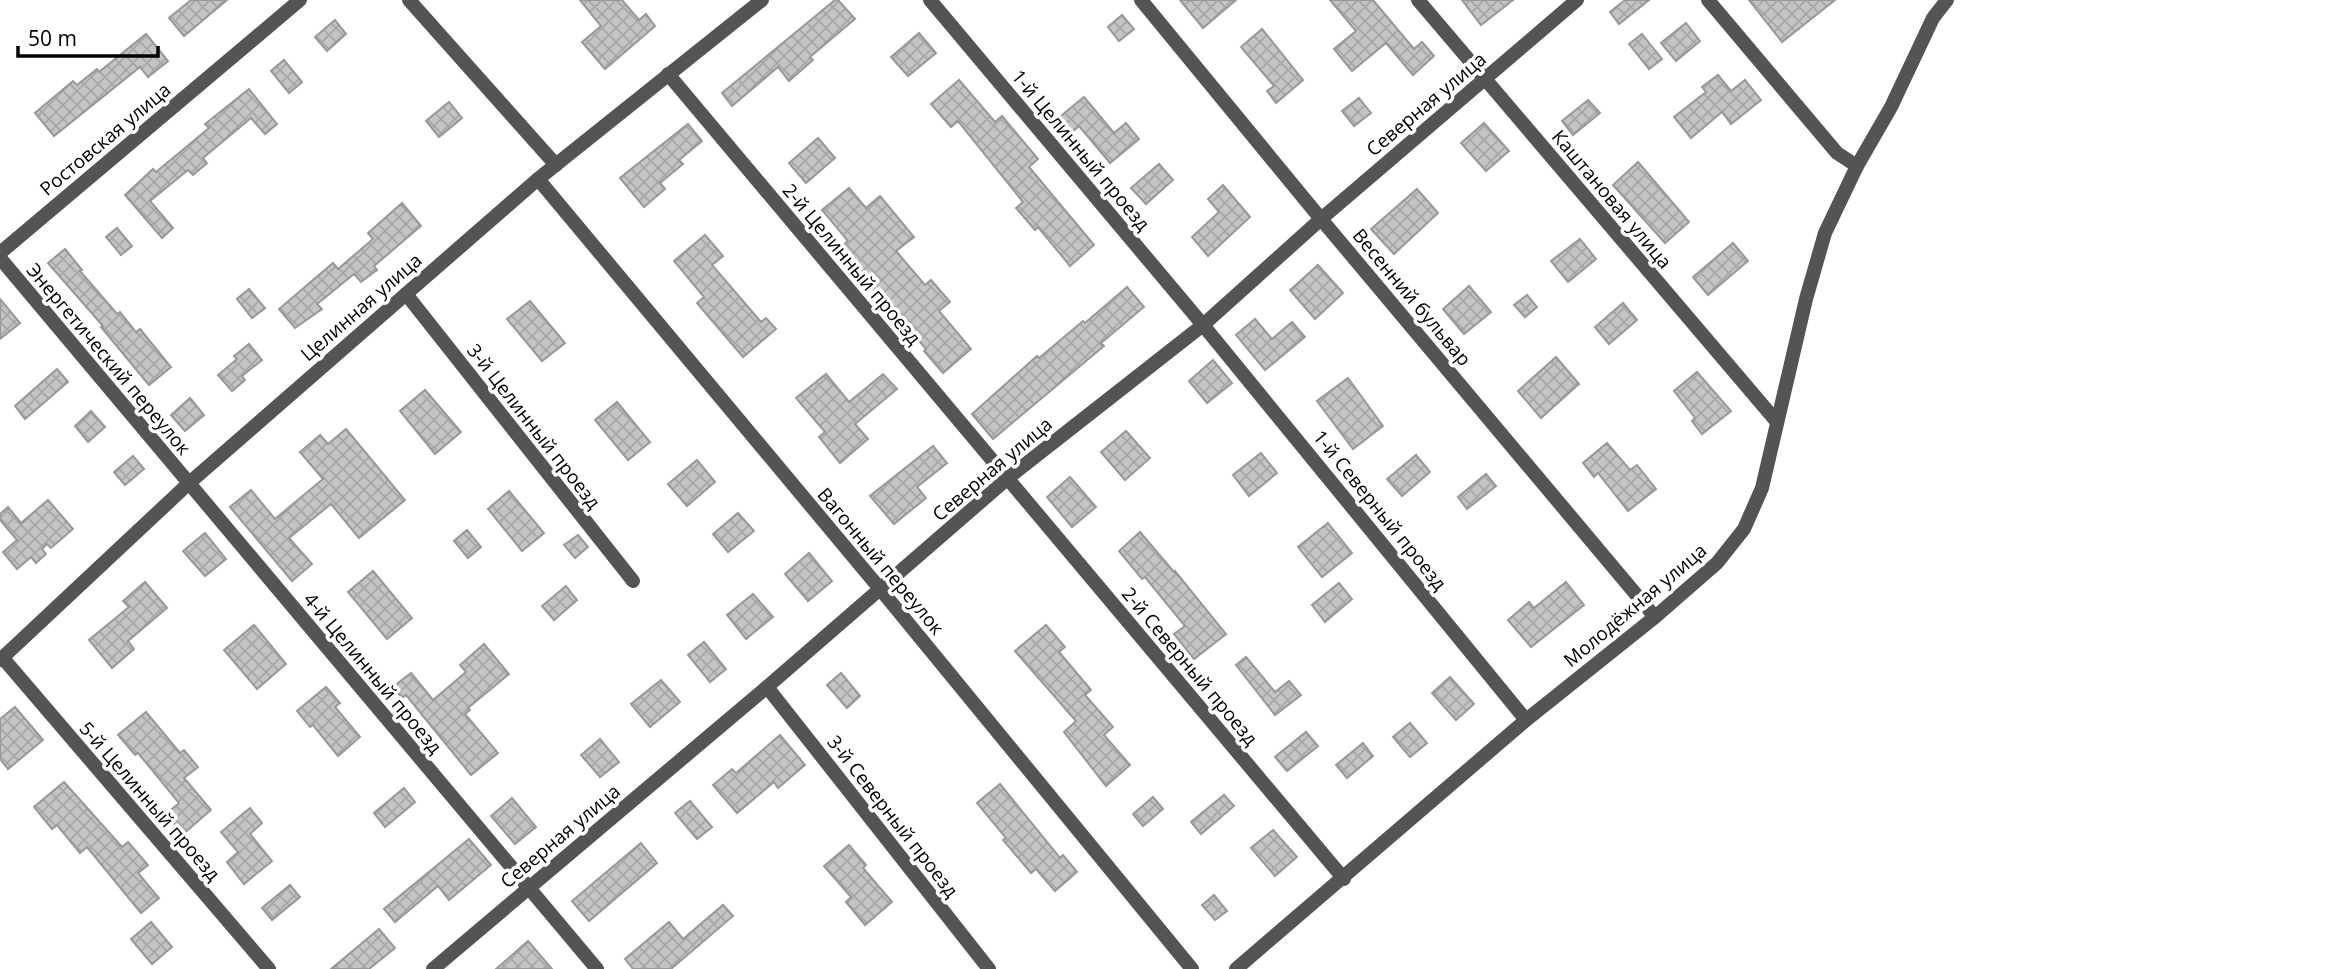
<svg xmlns="http://www.w3.org/2000/svg" width="2341" height="969" viewBox="0 0 2341 969" font-family="'Open Sans',sans-serif">
<style>
.building{fill:url(#building-cross-hatch);stroke:#989898;stroke-width:2}
.lines{fill:none;stroke-linecap:round;stroke-linejoin:round}
.street{stroke:#545454;stroke-width:14}
.labels{text-anchor:middle;dominant-baseline:central;stroke-width:7;stroke-linejoin:round;paint-order:stroke}
.street-label{font-size:19px;fill:#000;stroke:#fff}
</style>
<defs>
<pattern id="building-cross-hatch" width="8" height="8" patternUnits="userSpaceOnUse" patternTransform="scale(1.75)"><rect width="8" height="8" fill="#c4c4c4"/><path d="M0 0l8 8M0 8l8-8" fill="none" stroke="#a7a7a7"/></pattern>
</defs>
<rect width="100%" height="100%" fill="#fff"/>
<!-- building -->
<g class="building">
<path d="M191 0H227L184 36 169 18Z"/>
<path d="M580 0H622L639 20 646 14 655 26 605 69 582 42 601 26Z"/>
<path d="M835 0H838L855 19 810 57 813 60 789 81 778 67 732 106 722 93Z"/>
<path d="M1180 0H1236L1203 28Z"/>
<path d="M1330 0H1373L1414 49 1422 42 1434 56 1413 75 1386 43 1352 71 1334 49 1356 31Z"/>
<path d="M1462 0H1513L1481 25Z"/>
<path d="M1625 0H1649L1619 24 1610 12Z"/>
<path d="M1749 0H1835L1782 42Z"/>
<path d="M1122 15 1134 29 1119 41 1108 27Z"/>
<path d="M335 20 346 34 327 51 315 37Z"/>
<path d="M1686 23 1700 41 1676 61 1661 43Z"/>
<path d="M1262 29 1303 80 1276 103 1267 91 1274 86 1241 47Z"/>
<path d="M919 33 936 53 908 76 891 57Z"/>
<path d="M146 34 168 61 148 77 140 67 54 136 35 113 73 81 77 85 97 69 99 72Z"/>
<path d="M1642 34 1662 59 1649 69 1629 44Z"/>
<path d="M284 60 302 82 289 93 271 71Z"/>
<path d="M1718 75 1731 91 1745 80 1761 100 1731 124 1722 112 1691 138 1674 117 1706 92 1702 87Z"/>
<path d="M959 80 995 122 1002 116 1038 159 1029 167 1094 245 1070 266 1038 227 1035 230 1016 208 1023 202 958 121 951 127 931 104Z"/>
<path d="M249 89 277 124 265 134 251 118 203 158 207 163 193 175 188 170 150 201 173 228 162 238 125 195 153 169 156 172 209 128 205 124Z"/>
<path d="M1084 97 1114 133 1126 123 1139 139 1110 163 1079 126 1069 135 1056 120Z"/>
<path d="M1359 98 1371 113 1354 126 1342 111Z"/>
<path d="M1588 100 1600 113 1573 135 1562 121Z"/>
<path d="M449 102 462 118 439 137 426 121Z"/>
<path d="M1484 123 1509 151 1486 171 1461 143Z"/>
<path d="M688 124 702 141 679 160 683 164 660 183 665 189 644 207 620 178Z"/>
<path d="M818 138 835 158 806 183 789 163Z"/>
<path d="M1638 162 1689 222 1665 243 1613 185Z"/>
<path d="M1159 164 1173 180 1146 204 1131 188Z"/>
<path d="M1223 185 1250 217 1208 256 1192 237 1219 212 1208 199Z"/>
<path d="M849 188 866 208 880 196 914 237 896 251 925 285 931 280 950 302 939 311 971 349 943 373 924 351 926 349 880 294 878 295 838 249 848 241 822 210Z"/>
<path d="M1417 189 1438 213 1394 254 1371 229Z"/>
<path d="M402 203 421 226 374 266 377 270 361 282 354 274 317 304 322 309 295 328 279 309 333 263 338 269 373 239 368 233Z"/>
<path d="M117 228 132 246 121 255 106 237Z"/>
<path d="M705 235 723 256 712 265 761 322 766 318 776 329 743 357 697 303 704 297 674 261Z"/>
<path d="M1580 239 1596 259 1568 282 1551 261Z"/>
<path d="M1733 243 1748 261 1708 295 1693 277Z"/>
<path d="M65 249 82 270 80 271 117 314 120 312 136 332 140 329 171 367 149 385 101 327 103 326 48 263Z"/>
<path d="M1318 265 1343 293 1315 319 1290 290Z"/>
<path d="M1469 286 1491 312 1464 334 1443 309Z"/>
<path d="M1127 287 1144 307 1101 343 1104 346 993 439 972 414 1037 356 1039 358 1083 321 1085 323Z"/>
<path d="M249 289 265 308 252 318 237 299Z"/>
<path d="M1527 295 1537 307 1525 317 1514 305Z"/>
<path d="M0 299 20 323 0 339Z"/>
<path d="M530 301 565 343 542 361 507 319Z"/>
<path d="M1623 303 1637 320 1609 344 1595 327Z"/>
<path d="M1255 319 1272 339 1292 322 1305 337 1265 370 1236 335Z"/>
<path d="M249 344 262 360 242 376 245 380 232 391 218 375 237 359 234 356Z"/>
<path d="M1556 357 1579 384 1541 418 1518 391Z"/>
<path d="M1213 360 1232 383 1207 403 1189 381Z"/>
<path d="M57 369 68 382 25 419 15 406Z"/>
<path d="M1697 372 1731 411 1702 434 1692 421 1695 418 1674 391Z"/>
<path d="M826 374 849 402 883 374 897 389 855 424 868 439 840 463 819 437 825 432 796 398Z"/>
<path d="M1348 378 1383 426 1353 449 1317 401Z"/>
<path d="M425 390 461 432 435 454 400 411Z"/>
<path d="M190 398 204 415 185 431 171 415Z"/>
<path d="M617 402 650 442 628 460 595 420Z"/>
<path d="M91 411 105 427 88 442 75 426Z"/>
<path d="M346 429 405 500 359 538 331 504 289 538 312 564 292 581 230 507 251 490 275 519 323 479 300 452 320 435 328 444Z"/>
<path d="M1126 431 1150 458 1125 480 1101 452Z"/>
<path d="M1607 443 1630 470 1637 465 1656 489 1628 511 1598 473 1594 477 1583 463Z"/>
<path d="M933 446 947 463 917 487 926 498 894 524 870 496Z"/>
<path d="M1261 453 1277 473 1249 496 1233 475Z"/>
<path d="M1416 455 1430 472 1402 496 1387 479Z"/>
<path d="M133 456 144 469 125 485 114 472Z"/>
<path d="M697 460 715 482 687 506 668 484Z"/>
<path d="M1486 474 1496 486 1467 509 1458 497Z"/>
<path d="M1070 477 1096 507 1072 527 1047 497Z"/>
<path d="M509 491 544 533 522 551 488 509Z"/>
<path d="M48 500 73 529 51 548 47 544 42 549 46 554 36 563 31 557 17 569 3 552 17 540 0 520V514L8 507 21 523Z"/>
<path d="M738 513 754 531 728 552 713 534Z"/>
<path d="M1328 523 1352 553 1322 577 1298 547Z"/>
<path d="M467 530 481 547 468 558 454 541Z"/>
<path d="M1140 532 1174 572 1175 571 1226 634 1194 659 1174 634 1185 626 1145 577 1142 579 1119 551Z"/>
<path d="M205 533 226 559 205 576 183 551Z"/>
<path d="M578 535 588 547 575 558 564 545Z"/>
<path d="M809 553 832 581 808 601 785 574Z"/>
<path d="M373 571 412 618 387 639 348 592Z"/>
<path d="M145 582 167 608 128 641 134 649 112 668 89 640 129 607 123 601Z"/>
<path d="M1566 582 1584 605 1531 647 1508 620 1529 602 1534 608Z"/>
<path d="M1339 583 1352 599 1325 622 1312 605Z"/>
<path d="M566 586 577 600 554 620 542 606Z"/>
<path d="M753 594 773 617 746 639 727 615Z"/>
<path d="M254 625 286 664 257 689 224 650Z"/>
<path d="M1046 625 1065 647 1059 652 1091 690 1085 695 1113 727 1104 735 1130 765 1106 786 1064 732 1076 721 1015 651Z"/>
<path d="M704 642 726 669 710 682 688 655Z"/>
<path d="M484 644 509 674 468 708 470 710 465 714 498 753 471 775 406 695 402 698 393 687 411 673 433 700 466 672 460 665Z"/>
<path d="M1246 657 1275 692 1289 681 1301 695 1275 715 1236 665Z"/>
<path d="M841 673 860 696 847 708 827 685Z"/>
<path d="M1450 677 1474 704 1456 720 1432 693Z"/>
<path d="M661 680 680 702 650 727 631 704Z"/>
<path d="M326 687 340 703 335 707 360 737 338 756 313 725 310 727 297 711Z"/>
<path d="M15 707 43 740 8 769 0 759V719Z"/>
<path d="M146 712 180 753 184 750 198 767 184 778 211 810 183 834 166 814 179 803 138 753 135 755 118 735Z"/>
<path d="M1410 723 1427 743 1410 757 1393 737Z"/>
<path d="M1306 732 1318 746 1287 771 1275 757Z"/>
<path d="M780 735 805 765 778 788 774 782 737 813 713 785 732 769 736 773Z"/>
<path d="M600 739 619 762 600 777 581 755Z"/>
<path d="M1363 743 1373 756 1347 778 1336 765Z"/>
<path d="M64 782 122 847 128 842 148 865 138 873 159 898 141 913 87 847 80 853 57 825 52 829 34 807Z"/>
<path d="M1000 784 1060 858 1063 855 1077 872 1055 891 1036 869 1031 873 1003 840 1006 838 977 803Z"/>
<path d="M404 788 415 802 385 827 374 813Z"/>
<path d="M1224 795 1234 806 1201 834 1191 822Z"/>
<path d="M1153 797 1163 809 1143 826 1133 814Z"/>
<path d="M512 798 536 827 515 844 491 816Z"/>
<path d="M690 801 712 827 697 839 675 813Z"/>
<path d="M250 808 262 823 250 834 272 861 244 884 227 862 238 852 221 832Z"/>
<path d="M1273 830 1297 857 1275 876 1251 848Z"/>
<path d="M469 839 491 865 449 900 438 886 395 922 384 909Z"/>
<path d="M641 843 657 863 589 921 572 901Z"/>
<path d="M849 845 866 865 863 868 892 902 865 925 846 902 851 897 824 866Z"/>
<path d="M290 885 300 897 272 920 262 908Z"/>
<path d="M1214 895 1227 911 1215 920 1202 905Z"/>
<path d="M723 905 733 916 671 969H633L625 959 669 922 683 939Z"/>
<path d="M151 922 172 947 152 964 131 939Z"/>
<path d="M379 929 395 948 369 969H331Z"/>
<path d="M528 941 552 969H496Z"/>
</g>
<g class="lines">
<!-- street -->
<g class="street">
<path d="M409 0 556 165"/>
<path d="M930 0 1203 325 1526 720"/>
<path d="M1141 0 1321 219 1655 617"/>
<path d="M1418 0 1777 422"/>
<path d="M668 74 1344 879"/>
<path d="M1857 166 1891 107 1933 18 1947 0"/>
<path d="M538 179 881 590 1192 969"/>
<path d="M0 253 300 0"/>
<path d="M0 258 597 969"/>
<path d="M406 294 633 581"/>
<path d="M2 657 269 969"/>
<path d="M0 660 188 484 406 294 538 179 762 0"/>
<path d="M767 687 989 969"/>
<path d="M433 969 767 687 1008 478 1203 325 1321 219 1577 0"/>
<path d="M1236 969 1526 720 1655 617 1717 563 1744 529 1762 488 1806 299 1825 233 1857 166 1837 153 1708 0"/>
</g>
</g>
<g class="labels">
<!-- street labels -->
<g class="street-label">
<text transform="translate(1426 104) rotate(-40)">Северная улица</text>
<text transform="translate(105 139) rotate(-40)">Ростовская улица</text>
<text transform="translate(1081 150) rotate(50)">1-й Целинный проезд</text>
<text transform="translate(1612 199) rotate(50)">Каштановая улица</text>
<text transform="translate(852 264) rotate(50)">2-й Целинный проезд</text>
<text transform="translate(1412 297) rotate(50)">Весенний бульвар</text>
<text transform="translate(361 307) rotate(-41)">Целинная улица</text>
<text transform="translate(109 359) rotate(50)">Энергетический переулок</text>
<text transform="translate(534 426) rotate(52)">3-й Целинный проезд</text>
<text transform="translate(992 469) rotate(-40)">Северная улица</text>
<text transform="translate(1380 510) rotate(51)">1-й Северный проезд</text>
<text transform="translate(881 561) rotate(50)">Вагонный переулок</text>
<text transform="translate(1635 605) rotate(-40)">Молодёжная улица</text>
<text transform="translate(1190 666) rotate(50)">2-й Северный проезд</text>
<text transform="translate(373 673) rotate(50)">4-й Целинный проезд</text>
<text transform="translate(150 801) rotate(49)">5-й Целинный проезд</text>
<text transform="translate(893 816) rotate(52)">3-й Северный проезд</text>
<text transform="translate(560 836) rotate(-40)">Северная улица</text>
</g>
</g>
<!-- scale -->
<path d="M18 46v10h140v-10" fill="none" stroke="#000000" stroke-width="3.5"/>
<text x="28" y="46" font-size="21" fill="#000000" stroke="#ffffff" stroke-width="5" paint-order="stroke">50 m</text>
</svg>
